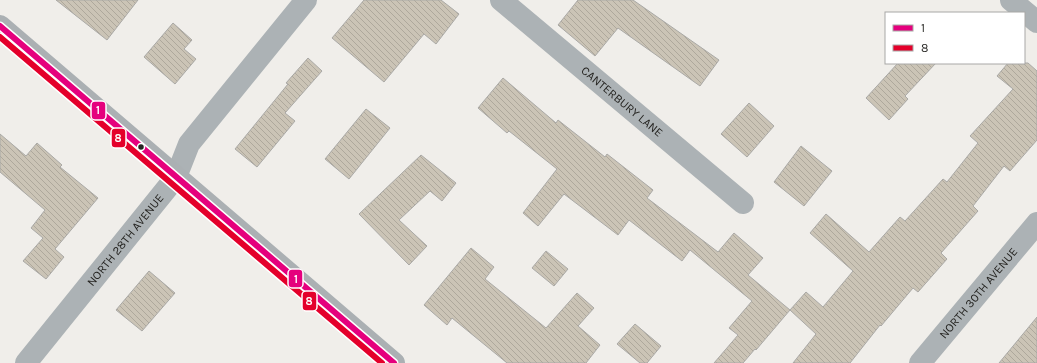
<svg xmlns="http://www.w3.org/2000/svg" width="1037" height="363" viewBox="0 0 1037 363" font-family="Karla,sans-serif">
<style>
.building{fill:url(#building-back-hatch);stroke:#aaa9a6}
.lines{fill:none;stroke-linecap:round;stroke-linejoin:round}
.minor{stroke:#acb2b5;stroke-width:22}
.secondary{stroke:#abb0b3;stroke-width:22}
.bus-1-casing{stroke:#fff;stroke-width:9}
.bus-2-casing{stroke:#fff;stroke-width:9}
.bus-1{stroke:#e5007d;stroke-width:6}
.bus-2{stroke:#e4002b;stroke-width:6}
.bus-dot{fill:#252421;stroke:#fff;stroke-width:1.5}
.labels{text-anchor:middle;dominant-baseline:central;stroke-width:3;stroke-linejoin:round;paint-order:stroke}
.street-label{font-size:12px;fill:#252421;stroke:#fff}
.line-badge{stroke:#fff;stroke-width:1.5}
.badge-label{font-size:11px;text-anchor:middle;font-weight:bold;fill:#fff}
</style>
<defs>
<pattern id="building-back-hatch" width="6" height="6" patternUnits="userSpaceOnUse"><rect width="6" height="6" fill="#cbc4b6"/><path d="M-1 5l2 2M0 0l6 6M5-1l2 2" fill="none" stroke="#aea89c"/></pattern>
</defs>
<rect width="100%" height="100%" fill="#f0eeea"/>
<!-- building -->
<g class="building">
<path d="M56 0H138L107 40Z"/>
<path d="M364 0H441L459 14 436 44 424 34 384 82 332 38Z"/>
<path d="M578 0H633L719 60 700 86 618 28 595 56 558 25Z"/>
<path d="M173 23 192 40 184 49 196 59 175 84 144 57Z"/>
<path d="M308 58 322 71 285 113 295 121 257 167 235 149 288 84 286 83Z"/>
<path d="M898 63H936L905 96 908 99 889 120 866 98Z"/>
<path d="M1008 63H1028L1037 71V140L1010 171 1004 166 973 206 978 211 941 253 947 259 918 292 913 288 881 326 880 325 850 363H793L816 334 790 310 806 292 823 307 853 271 810 233 826 214 869 252 900 217 905 221 943 179 947 182 978 143 970 136 1013 89 997 76Z"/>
<path d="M503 78 556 123 558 120 605 157 607 154 653 190 647 198 718 252 734 233 763 258 748 275 790 310 756 350 755 349 743 363H714L738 335 729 328 752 301 690 250 682 261 629 220 618 235 564 194 538 226 523 213 557 169 509 131 507 133 478 108Z"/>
<path d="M749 103 774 126 747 157 721 134Z"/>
<path d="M366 109 390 128 349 179 325 159Z"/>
<path d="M0 134 26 156 37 143 62 165 60 167 98 198 55 249 64 257 46 279 23 261 43 238 31 228 45 210 0 172Z"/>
<path d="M801 146 832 171 804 206 774 182Z"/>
<path d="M421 155 456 183 442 201 430 191 399 220 427 246 409 265 359 214Z"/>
<path d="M471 248 494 267 485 279 546 328 577 293 594 308 578 326 600 345 586 363H507L452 318 447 325 424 305Z"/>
<path d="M546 251 568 269 554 286 532 268Z"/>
<path d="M149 271 175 293 142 331 116 310Z"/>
<path d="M1037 317V363H999Z"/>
<path d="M635 324 661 346 647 363H640L617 344Z"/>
</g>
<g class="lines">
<!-- minor -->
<g class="minor">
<path id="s1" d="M501 0 743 203"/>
<path d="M1011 0 1037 22"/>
<path id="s2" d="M26 363 176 177 189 144 306 0"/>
<path id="s3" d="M920 363 1037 223"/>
</g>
<!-- secondary -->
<path class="secondary" d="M0 26 394 363"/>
<defs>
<path id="bus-1" d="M0 26 394 363"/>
<path id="bus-2" d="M0 37 382 363"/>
</defs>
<!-- bus-1 casing -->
<use href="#bus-1" class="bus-1-casing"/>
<!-- bus-2 casing -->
<use href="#bus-2" class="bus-2-casing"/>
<!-- bus-1 -->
<use href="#bus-1" class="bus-1"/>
<!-- bus-2 -->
<use href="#bus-2" class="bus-2"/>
</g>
<!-- markers -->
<circle class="bus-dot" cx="141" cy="147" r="3.5"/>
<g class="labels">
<!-- street labels -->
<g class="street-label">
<text stroke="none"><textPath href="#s1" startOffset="158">CANTERBURY LANE</textPath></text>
<text stroke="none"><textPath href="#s2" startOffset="158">NORTH 28TH AVENUE</textPath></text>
<text stroke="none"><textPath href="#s3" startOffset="91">NORTH 30TH AVENUE</textPath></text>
</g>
</g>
<g class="line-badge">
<rect x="91" y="101" width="15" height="19" rx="4" fill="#e5007d"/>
<rect x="111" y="128" width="15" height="20" rx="4" fill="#e4002b"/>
<rect x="288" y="269" width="15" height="19" rx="4" fill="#e5007d"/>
<rect x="302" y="291" width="15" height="20" rx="4" fill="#e4002b"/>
</g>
<g class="badge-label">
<text x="98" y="114">1</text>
<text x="118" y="142">8</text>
<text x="296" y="283">1</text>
<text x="309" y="305">8</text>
</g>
<!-- legend -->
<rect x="885" y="12" width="140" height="52" fill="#ffffff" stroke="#a8a7a6"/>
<rect x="893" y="25" width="20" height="6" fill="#e5007d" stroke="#a8a7a6"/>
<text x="921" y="32" font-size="12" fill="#252421">1</text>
<rect x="893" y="45" width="20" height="6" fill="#e4002b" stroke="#a8a7a6"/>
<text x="921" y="52" font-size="12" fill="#252421">8</text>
</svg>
